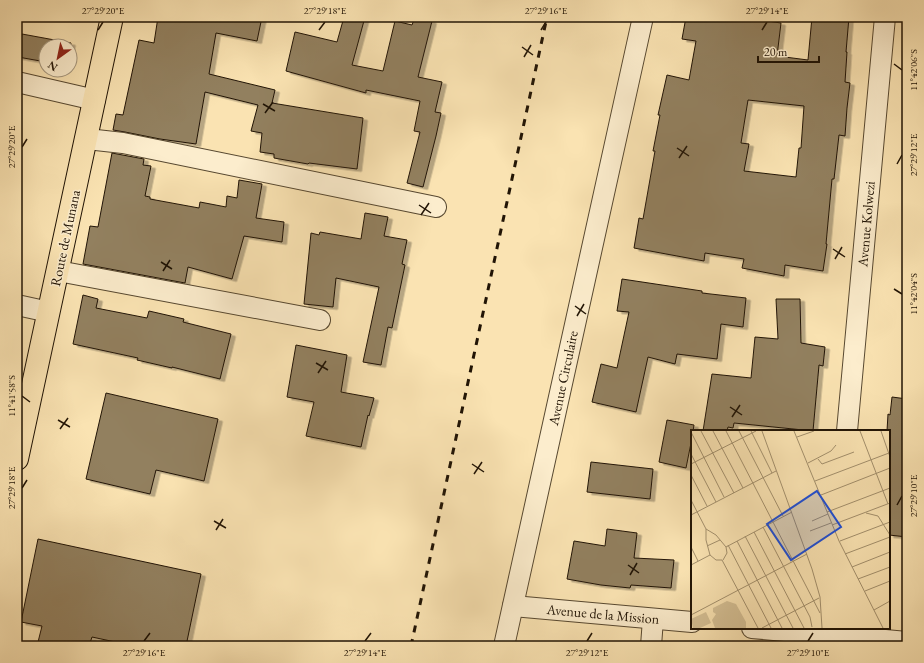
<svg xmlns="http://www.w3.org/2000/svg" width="924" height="663" viewBox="0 0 924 663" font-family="'EB Garamond',serif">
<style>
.building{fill:#92805f;stroke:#211405;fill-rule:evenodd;filter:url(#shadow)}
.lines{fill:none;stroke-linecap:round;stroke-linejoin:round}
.minor-casing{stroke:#574830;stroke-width:22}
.major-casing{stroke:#211405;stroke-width:24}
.minor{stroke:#fcedcd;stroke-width:20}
.major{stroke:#fae3b2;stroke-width:22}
.rail{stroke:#211405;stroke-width:3;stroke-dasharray:7 7;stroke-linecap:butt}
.ticks{fill:none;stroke:#211405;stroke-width:1.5}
.labels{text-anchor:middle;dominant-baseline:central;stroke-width:3;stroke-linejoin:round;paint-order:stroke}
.street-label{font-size:14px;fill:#211405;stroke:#fcedcd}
.inset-road{fill:none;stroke:#a3906d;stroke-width:1}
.view{fill:#1d4ed8;fill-opacity:0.15;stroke:#1d4ed8;stroke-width:2}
.inset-edge{fill:none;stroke:#211405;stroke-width:2}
.neatline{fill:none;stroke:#211405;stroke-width:1.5}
.ticks-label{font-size:10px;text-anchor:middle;fill:#211405}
</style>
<defs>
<filter id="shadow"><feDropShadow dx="4.5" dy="2.5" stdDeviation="0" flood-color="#0004"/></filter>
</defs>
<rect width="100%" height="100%" fill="#fae3b2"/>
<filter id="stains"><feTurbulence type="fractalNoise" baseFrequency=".005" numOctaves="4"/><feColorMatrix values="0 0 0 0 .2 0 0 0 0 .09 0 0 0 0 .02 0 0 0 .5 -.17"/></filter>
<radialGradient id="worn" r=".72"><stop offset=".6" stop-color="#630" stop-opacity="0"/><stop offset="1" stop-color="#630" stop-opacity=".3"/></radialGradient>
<!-- building -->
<g class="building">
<path d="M158 17H262L257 41 216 33 209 74 275 90 272 103 363 118 357 169 309 163 308 164 274 158V154L260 152 262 133 251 131 258 105 205 92 196 144 160 139 125 132 113 130 116 114 123 115 139 40 154 43Z"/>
<path d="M344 17H365L352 65 383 71 395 21 412 25 415 17 432 21 418 77 442 82 435 112 441 113 436 136 423 187 407 183 420 132 414 131 420 101 366 90V93L286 71 295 32 337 42Z"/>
<path d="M686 17H741L781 23 777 56 808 60 812 17H849L846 52H847L845 82 850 83 847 108 845 136 839 135 834 179H832L826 244H827L823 271 785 265 784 276 742 268 744 259 705 253 704 261 634 248 639 218 643 219 655 151H653L660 115H658L667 75 689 80 696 41 682 39ZM748 100 804 106 801 148H799L796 177 744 171 749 144 741 143Z"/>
<path d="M22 34 71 43 70 48V46H46V62L18 57Z"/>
<path d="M112 153 144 159 143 165 151 166 145 196 150 197V199L199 208 200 202 226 207 227 196 237 198 239 180 262 184 256 218 284 222 282 242 244 236 232 279 188 267 185 283 83 264 90 226 98 227Z"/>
<path d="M365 213 388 217 384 236 407 240 402 264 405 265 392 328 388 327 381 365 363 362 379 287 336 278 333 307 304 304 311 233 319 235 320 232 361 239Z"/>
<path d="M622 279 702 291V293L746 298 743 327 721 324 717 359 677 354 675 364 648 357 636 412 592 402 601 364 617 368 629 312 617 311Z"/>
<path d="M83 295 98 299 96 308 147 318 149 311 184 319 183 322 231 334 220 379 172 367V368L137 360 138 358 73 344Z"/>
<path d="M776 299H800L801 343 825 347 823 366 819 365 813 431 734 423 733 428 728 427 727 431H703L712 374 751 378 755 337 778 339Z"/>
<path d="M296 345 347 355 341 392 374 398 369 416 368 415 361 447 306 436 314 402 287 397Z"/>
<path d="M106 393 218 419 204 481 156 470 150 494 86 479Z"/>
<path d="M892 397 907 399V537L889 535V431H887L888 414 890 415Z"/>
<path d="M667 420 694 425 693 431H692V438L686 468 659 462Z"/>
<path d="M591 462 653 469 650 499 587 492Z"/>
<path d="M607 529 637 533 634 558 674 560 671 588 631 585 630 588 601 585 567 579 574 541 605 546Z"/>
<path d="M38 539 201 574 186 646H134L92 637 89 646H37L42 626 21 622Z"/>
</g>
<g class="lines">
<defs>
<g id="minor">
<path d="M17 82 95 100"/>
<path d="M87 139 123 143 436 207"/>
<path d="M58 271 320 320"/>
<path d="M17 305 49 312"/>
<path d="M847 431 885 17"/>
<path d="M513 606 692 622"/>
<path d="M752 628 907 642"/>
<path d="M504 646 643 17"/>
<path d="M651 646 653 619"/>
</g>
<path id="major" d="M17 459 112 17"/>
</defs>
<!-- minor casing -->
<use href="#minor" class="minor-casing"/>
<!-- major casing -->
<use href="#major" class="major-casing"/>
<!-- minor -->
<use href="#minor" class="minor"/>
<!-- major -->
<use href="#major" class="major"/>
<!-- rail -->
<path class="rail" d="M411 646 547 17"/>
</g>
<!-- ticks -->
<path class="ticks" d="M98 30 103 22M319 30 325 22M541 30 546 22M762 30 767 22M522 47 533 55M524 57 531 45M894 64 902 70M263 104 275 111M265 113 273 102M22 147 27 139M677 148 689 156M679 158 687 146M897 164 902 155M419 205 431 213M421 215 429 203M833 249 845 257M835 259 842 247M161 262 172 269M163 271 170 260M894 289 902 294M575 306 586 314M577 316 584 304M316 363 328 370M318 373 326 361M22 396 30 402M730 407 742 415M732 417 740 405M58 420 70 427M60 429 68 418M472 464 484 472M474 474 482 462M22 488 27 480M897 505 902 496M214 521 226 528M216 530 223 519M628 565 639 573M630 575 637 563M144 641 150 633M365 641 371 633M587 641 592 633M808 641 813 633"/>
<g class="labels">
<!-- street labels -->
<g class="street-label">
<text transform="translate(866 224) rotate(-85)">Avenue Kolwezi</text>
<text transform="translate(65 238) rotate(-78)">Route de Munana</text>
<text transform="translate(563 378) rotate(-78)">Avenue Circulaire</text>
<text transform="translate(603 614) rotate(5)">Avenue de la Mission</text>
</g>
</g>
<!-- overview -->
<g transform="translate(691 430)">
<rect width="199" height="199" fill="#fae3b2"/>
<path d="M36 171 45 174 55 192V198H24L21 190 25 184 22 182V178ZM15 182 20 193 9 198H2L0 189Z" fill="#d5c095"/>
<path class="inset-road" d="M10 1 43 63M22 1 52 58M35 1 129 183M48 1 92 86M60 1 81 43M71 1 121 139 129 167 131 198M103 1 148 111 192 198M169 1 197 74M190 1 199 27M0 2 33 67M106 7 123 1M0 24 25 72M127 29 131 34 163 22M117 33 140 21 145 15M0 34 65 1M0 45 16 76M124 51 198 23M130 65 199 38M0 70 15 99M136 82 199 58M175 83 187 86 199 105M0 85 85 41M121 91 137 84M141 95 199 73M72 97 119 187 121 197M15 99 25 105 35 117 36 123 32 130M15 99V110L19 125 25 130H31M119 101 140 93M63 102 113 198M54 106 102 198M46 111 91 198M149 111 199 92M37 115 80 198M16 116 29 110M0 117 7 131M35 117 101 82M154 124 199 107M31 130 67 198M0 135 19 125M161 137 199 122M167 149 199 137M174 161 199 151M183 180 199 171M0 185 116 124M71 198 128 168"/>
<path class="view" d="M126 61 150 97 100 130 76 94Z"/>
<rect width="199" height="199" class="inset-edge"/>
</g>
<!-- margin -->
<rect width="924" height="663" fill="none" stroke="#fae3b2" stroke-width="44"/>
<!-- north arrow -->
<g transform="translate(58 58) rotate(213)"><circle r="19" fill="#fcedcd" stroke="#a4967d"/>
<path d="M0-3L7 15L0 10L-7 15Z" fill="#8f2418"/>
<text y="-6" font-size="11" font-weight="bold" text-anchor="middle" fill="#211405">N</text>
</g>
<!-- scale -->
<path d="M758 56v6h61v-6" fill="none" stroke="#211405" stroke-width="2"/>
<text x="764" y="56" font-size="12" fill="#211405" stroke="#fcedcd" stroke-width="3" paint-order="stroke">20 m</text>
<rect x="22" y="22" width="880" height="619" class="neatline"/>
<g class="ticks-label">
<text x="103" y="14">27°29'20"E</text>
<text x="325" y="14">27°29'18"E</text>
<text x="546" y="14">27°29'16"E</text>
<text x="767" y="14">27°29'14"E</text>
<text transform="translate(913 70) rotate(-90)" y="4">11°42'06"S</text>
<text transform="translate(11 147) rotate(-90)" y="4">27°29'20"E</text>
<text transform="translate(913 155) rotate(-90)" y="4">27°29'12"E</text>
<text transform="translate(913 294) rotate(-90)" y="4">11°42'04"S</text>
<text transform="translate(11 396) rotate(-90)" y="4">11°41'58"S</text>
<text transform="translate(11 488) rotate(-90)" y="4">27°29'18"E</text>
<text transform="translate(913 496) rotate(-90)" y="4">27°29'10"E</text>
<text x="144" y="656">27°29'16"E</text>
<text x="365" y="656">27°29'14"E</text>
<text x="587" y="656">27°29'12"E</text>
<text x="808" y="656">27°29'10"E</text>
</g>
<rect width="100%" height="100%" filter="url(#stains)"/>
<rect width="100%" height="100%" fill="url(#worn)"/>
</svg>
